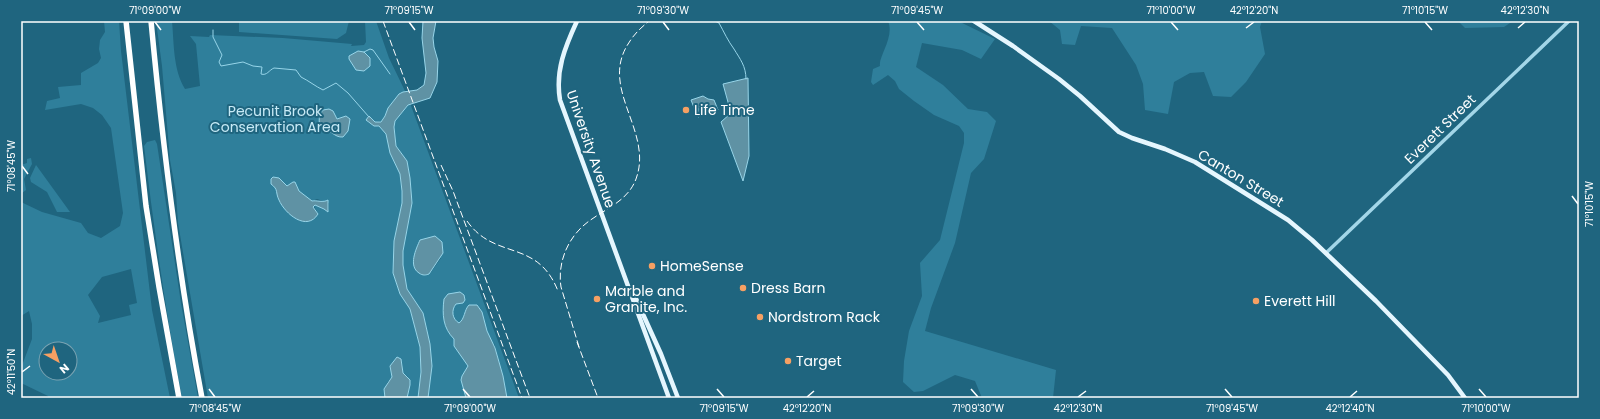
<svg xmlns="http://www.w3.org/2000/svg" width="1600" height="419" viewBox="0 0 1600 419" font-family="Poppins,sans-serif">
<style>
.green{fill:#2f7f9b;fill-rule:evenodd}
.water{fill:#5f92a4;stroke:#97d5e9}
.lines{fill:none;stroke-linecap:round;stroke-linejoin:round}
.stream{stroke:#97d5e9;stroke-width:1}
.minor{stroke:#a3d6e8;stroke-width:3.5}
.major{stroke:#e5f6fe;stroke-width:4.5}
.highway{stroke:#fff;stroke-width:5.5}
.rail{stroke:#fff;stroke-width:1;stroke-dasharray:7 3;stroke-linecap:butt}
.ticks{fill:none;stroke:#fff;stroke-width:1.5}
.poi-dot{fill:#f6a063;stroke:#1f657f;stroke-width:1.5}
.labels{text-anchor:middle;dominant-baseline:central;stroke-width:4;stroke-linejoin:round;paint-order:stroke}
.poi-label{font-size:14px;fill:#fff;stroke:#1f657f;text-anchor:start}
.park-label{font-size:14px;fill:#c7eaf6;stroke:#1f657f}
.street-label{font-size:14px;fill:#fff;stroke:#1f657f}
.neatline{fill:none;stroke:#fff;stroke-width:1.5}
.ticks-label{font-size:10px;text-anchor:middle;fill:#fff}
</style>
<rect width="100%" height="100%" fill="#1f657f"/>
<!-- green -->
<g class="green">
<path d="M104 21H119L121 51 152 310 170 398H48V396L21 383V368L32 339V324L29 311 21 316V202L42 212 81 223 88 233 101 238 120 226 123 213 111 128 102 115 93 108 81 104 45 110 47 101 60 98 58 87 81 85V73L98 63 101 58 99 49 100 40 105 32ZM131 269 137 303 129 305 131 315 98 323 100 316 88 295 102 277ZM46 349H70V373H46Z"/>
<path d="M156 21H172C174 43 173 70 185 89L200 86 196 44 190 36 209 37 210 35 283 38 352 44 351 46 364 45 366 42 365 21H376L389 58 405 91 399 94 390 106 382 121 375 122 369 116 368 122C375 126 380 127 388 129L402 165 400 176 402 191V203L394 241 393 273 400 294 410 309 420 347 421 372 418 398H407L408 377 403 373 402 362 397 357 390 366 392 377 387 383 385 398H208L178 223 176 193 170 160 162 66ZM360 51C366 52 371 57 370 64L349 57ZM317 199 329 203V210L317 205 314 206 318 214C307 232 288 214 280 202L308 200 312 201Z"/>
<path d="M239 21H349L346 33 337 39 239 32Z"/>
<path d="M888 21H958L995 39 981 59 962 50 922 43 916 67 943 85 968 109 987 112 996 121 984 159 971 173 955 243 931 308 925 331 1056 370 1053 398H982L975 381 955 375 923 391 914 392 903 382 904 361 909 331 922 296 920 263 940 240 964 143V133L959 126 934 115 914 101 899 89 895 81 888 75 873 85 871 82 873 69 880 66C878 57 895 37 888 21Z"/>
<path d="M1049 21H1262L1260 27 1265 54 1246 82 1231 97 1213 96 1204 72 1190 73 1174 82 1168 114 1145 110 1143 84 1136 65 1112 28 1081 26 1075 45 1062 44 1060 30Z"/>
<path d="M1458 21H1513L1504 27 1465 28Z"/>
<path d="M410 103 519 398H507L503 376 494 343 489 398H428L432 366 430 344 423 313 407 289 403 265V251L412 203 410 178 407 161 396 146 394 127 395 121ZM441 258 431 272 413 262Z"/>
<path d="M155 140 157 144 181 303 198 398H182C166 314 154 230 144 146L147 142Z"/>
<path d="M31 158 32 164 24 179 26 190 22 193 21 192V165L27 163V159Z"/>
<path d="M36 165 70 212H57L47 192 31 182 30 178Z"/>
</g>
<!-- water -->
<g class="water">
<path d="M423 21H436L433 38 434 47 438 61 437 82 430 98 408 105 395 121 394 127 396 146 407 161 410 178 412 203 403 251V265L407 289 423 313 430 344 432 366 428 398H418L421 372 420 347 410 309 400 294 393 273 394 241 402 203V191L400 174 390 153 386 134 379 126H374L366 120 369 116 375 122H381L385 116 388 108 399 94 403 92 417 90 424 85 426 73 422 38Z"/>
<path d="M358 51 364 52 370 58V66L364 71 356 70 349 59V56Z"/>
<path d="M748 78 749 156 743 181 721 122 731 113 723 84Z"/>
<path d="M703 96 708 99 714 100 718 110 713 112 710 106 711 112 698 117 695 112 702 108 695 110 691 100Z"/>
<path d="M329 109 333 111 337 119 346 116 350 119 348 131 343 137C334 138 330 128 320 128 319 121 318 116 323 110Z"/>
<path d="M273 177 279 178 287 186 293 182H295L299 191 312 201C317 200 323 203 328 200V212L324 209 315 205 313 207 318 214C307 232 285 214 279 200 275 192 279 190 271 184V179Z"/>
<path d="M435 236 442 242 443 253 429 274C426 275 423 276 419 273 408 266 416 249 420 240Z"/>
<path d="M460 292 464 295 465 300 463 303 456 304C451 310 452 319 459 323 465 319 464 310 469 305H477L482 312 487 331 495 348 503 376 507 398H466L461 380 462 376 468 366 454 346V339C443 328 442 315 444 299L448 294Z"/>
<path d="M397 357 401 359 403 373 410 380V385L407 398H385L384 389 392 377 390 366Z"/>
</g>
<g class="lines">
<!-- stream -->
<g class="stream">
<path d="M715 21 719 23C724 32 728 41 734 49 740 59 746 66 746 79"/>
<path d="M213 30V37L222 55 219 62 221 66 243 62 253 66 262 67 261 74C267 76 269 70 274 68L296 70 301 77C309 81 315 86 323 90L336 83 348 93 369 117"/>
<path d="M364 52 370 49 373 50 390 74"/>
</g>
<!-- minor -->
<path class="minor" d="M1326 253 1569 21"/>
<!-- major -->
<g class="major">
<path d="M577 21C565 47 555 71 560 100L669 398"/>
<path d="M974 21 1013 46 1059 79 1080 96 1119 132 1132 138 1165 149 1195 162 1288 220 1312 240 1376 301 1448 375 1465 398"/>
<path d="M632 290 661 354 678 398"/>
</g>
<!-- highway -->
<g class="highway">
<path d="M126 21 146 206 159 287 179 398"/>
<path d="M151 21C163 148 178 273 202 398"/>
</g>
<!-- rail -->
<g class="rail">
<path d="M383 21 522 398"/>
<path d="M441 165 453 191 530 398"/>
<path d="M467 221C495 261 537 238 558 291"/>
<path d="M577 342 598 398"/>
<path d="M579 347 561 287C557 261 569 234 592 219 609 207 628 200 636 179 654 130 597 88 630 41 635 33 642 27 649 21"/>
</g>
</g>
<!-- ticks -->
<path class="ticks" d="M155 22 161 30M409 22 415 30M663 22 669 30M917 22 924 30M1171 22 1178 30M1425 22 1432 30M1246 28 1254 22M1518 28 1525 22M22 166 28 174M1572 196 1578 204M22 372 30 366M209 389 215 397M463 389 470 397M717 389 724 397M971 389 978 397M1225 389 1232 397M1479 389 1486 397M807 397 814 391M1078 397 1086 391M1350 397 1357 391"/>
<!-- markers -->
<g class="poi-dot">
<circle cx="686" cy="110" r="4"/>
<circle cx="652" cy="266" r="4"/>
<circle cx="743" cy="288" r="4"/>
<circle cx="597" cy="299" r="4"/>
<circle cx="1256" cy="301" r="4"/>
<circle cx="760" cy="317" r="4"/>
<circle cx="788" cy="361" r="4"/>
</g>
<g class="labels">
<!-- poi labels -->
<g class="poi-label">
<text x="694" y="110">Life Time</text>
<text x="660" y="266">HomeSense</text>
<text x="751" y="288">Dress Barn</text>
<text x="605" y="291">Marble and<tspan x="605" dy="16">Granite, Inc.</tspan></text>
<text x="1264" y="301">Everett Hill</text>
<text x="768" y="317">Nordstrom Rack</text>
<text x="796" y="361">Target</text>
</g>
<!-- park labels -->
<g class="park-label">
<text x="275" y="111">Pecunit Brook<tspan x="275" dy="16">Conservation Area</tspan></text>
</g>
<!-- street labels -->
<g class="street-label">
<text transform="translate(1440 129) rotate(-44)">Everett Street</text>
<text transform="translate(591 149) rotate(71)">University Avenue</text>
<text transform="translate(1241 178) rotate(31)">Canton Street</text>
</g>
</g>
<!-- border -->
<rect width="1600" height="419" fill="none" stroke="#1f657f" stroke-width="44"/>
<!-- north arrow -->
<g transform="translate(58 361) rotate(140)"><circle r="19" fill="#1f657f" stroke="#79a3b2"/>
<path d="M0-3L7 15L0 10L-7 15Z" fill="#f6a063"/>
<text y="-6" font-size="11" font-weight="bold" text-anchor="middle" fill="#ffffff">N</text>
</g>
<rect x="22" y="22" width="1556" height="375" class="neatline"/>
<g class="ticks-label">
<text x="155" y="14">71°09'00"W</text>
<text x="409" y="14">71°09'15"W</text>
<text x="663" y="14">71°09'30"W</text>
<text x="917" y="14">71°09'45"W</text>
<text x="1171" y="14">71°10'00"W</text>
<text x="1254" y="14">42°12'20"N</text>
<text x="1425" y="14">71°10'15"W</text>
<text x="1525" y="14">42°12'30"N</text>
<text transform="translate(11 166) rotate(-90)" y="4">71°08'45"W</text>
<text transform="translate(1589 204) rotate(-90)" y="4">71°10'15"W</text>
<text transform="translate(11 372) rotate(-90)" y="4">42°11'50"N</text>
<text x="215" y="412">71°08'45"W</text>
<text x="470" y="412">71°09'00"W</text>
<text x="724" y="412">71°09'15"W</text>
<text x="807" y="412">42°12'20"N</text>
<text x="978" y="412">71°09'30"W</text>
<text x="1078" y="412">42°12'30"N</text>
<text x="1232" y="412">71°09'45"W</text>
<text x="1350" y="412">42°12'40"N</text>
<text x="1486" y="412">71°10'00"W</text>
</g>
</svg>
